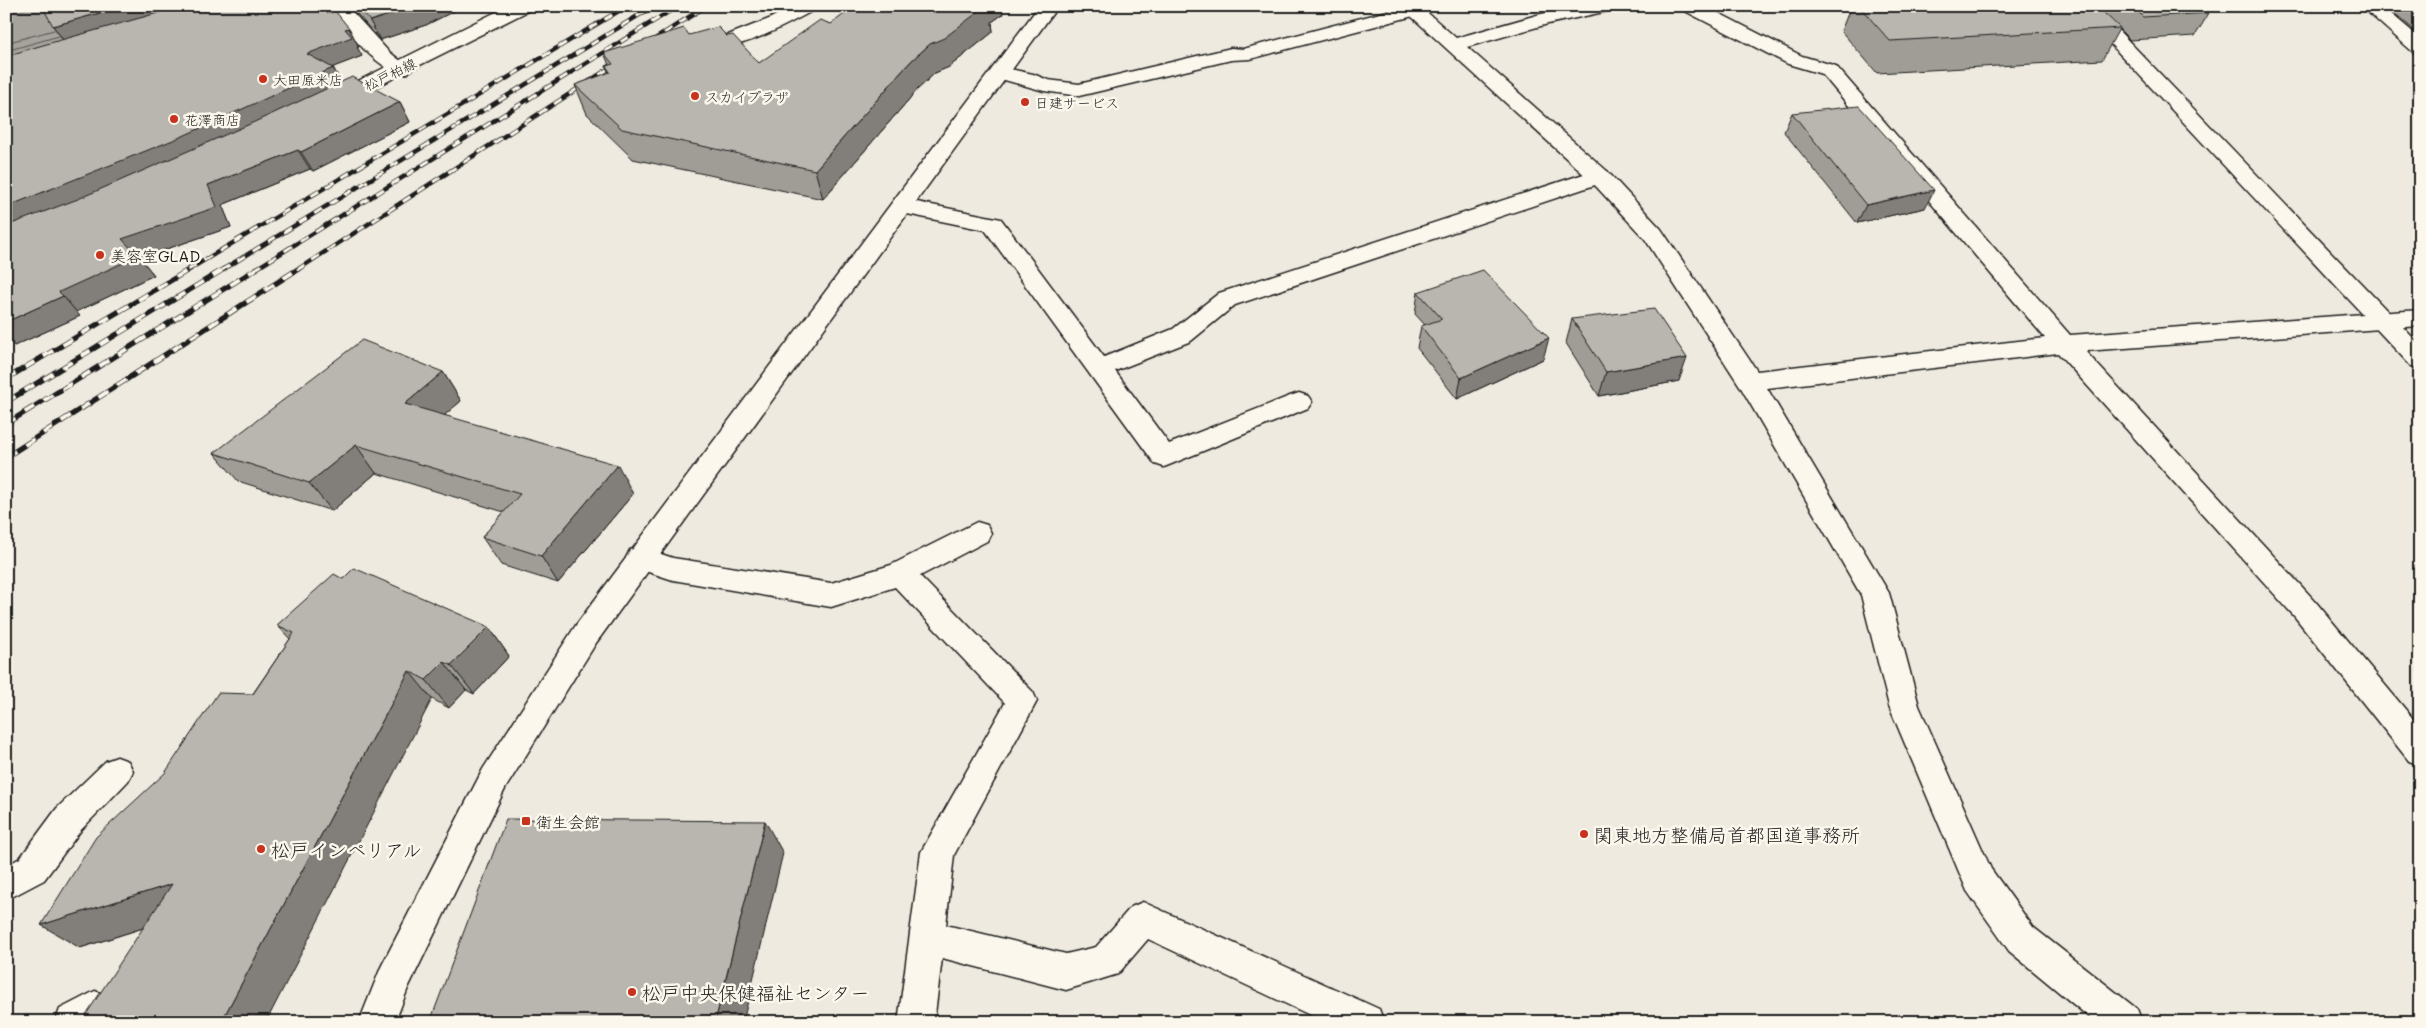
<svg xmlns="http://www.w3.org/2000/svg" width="2426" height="1028" viewBox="0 0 2426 1028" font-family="Mali,'Klee One',sans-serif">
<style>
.water{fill:#a6a39d;stroke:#6f6d69}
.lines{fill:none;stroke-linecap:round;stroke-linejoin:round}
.shore{stroke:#535250;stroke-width:1}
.service-casing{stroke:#1c1c1c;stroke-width:3}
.minor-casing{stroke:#1c1c1c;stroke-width:3}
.tertiary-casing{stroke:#1c1c1c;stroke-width:3}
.secondary-casing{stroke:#1c1c1c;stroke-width:3}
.service{fill:#fbf7ec;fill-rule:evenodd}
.minor{fill:#fbf7ec;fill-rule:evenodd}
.tertiary{fill:#fbf7ec;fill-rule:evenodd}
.secondary{fill:#fbf7ec;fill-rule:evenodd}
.rail-far1-casing{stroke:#1c1c1c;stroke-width:4.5}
.rail-casing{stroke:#1c1c1c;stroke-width:5.5}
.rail-far1{stroke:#fbf7ec;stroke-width:3;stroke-dasharray:9;stroke-linecap:butt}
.rail{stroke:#fbf7ec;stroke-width:4;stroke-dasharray:11;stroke-linecap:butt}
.wall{fill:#9f9d96;stroke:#1c1c1c}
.shaded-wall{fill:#827f7a;stroke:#1c1c1c}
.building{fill:#b9b6af;stroke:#1c1c1c}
.poi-dot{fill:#c8321e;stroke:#fbf7ec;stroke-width:2}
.labels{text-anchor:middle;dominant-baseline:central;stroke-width:5;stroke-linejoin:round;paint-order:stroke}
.far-street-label{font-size:14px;fill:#1c1c1c;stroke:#fbf7ec}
.far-poi-label{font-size:14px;fill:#1c1c1c;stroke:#fbf7ec;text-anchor:start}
.poi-label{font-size:16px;fill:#1c1c1c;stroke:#fbf7ec;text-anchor:start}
.near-poi-label{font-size:19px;fill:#1c1c1c;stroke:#fbf7ec;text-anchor:start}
</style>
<rect width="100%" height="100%" fill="#eeeadf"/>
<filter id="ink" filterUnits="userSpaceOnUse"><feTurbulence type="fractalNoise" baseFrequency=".02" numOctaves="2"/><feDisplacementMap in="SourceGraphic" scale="10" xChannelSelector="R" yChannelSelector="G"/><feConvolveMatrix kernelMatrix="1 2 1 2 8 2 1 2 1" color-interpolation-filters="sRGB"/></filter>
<g filter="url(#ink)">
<!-- water -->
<path class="water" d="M35 6H209L6 62V14Z"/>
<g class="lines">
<!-- shore -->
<g class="shore">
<path d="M6 43 54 30"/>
<path d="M6 51 59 36"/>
</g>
<defs>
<g id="service">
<path d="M328 6H347L388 51 411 69 408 73C384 79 341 25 328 6Z"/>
<path d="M1407 6H1421L1423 10 1421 14 1250 59 1231 60 1079 96 1044 91 994 77 991 73 994 69 1001 67 1033 74 1048 80 1079 84 1231 48 1243 49Z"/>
<path d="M1599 169 1607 171 1610 176 1607 181 1235 305 1191 341 1115 371 1169 444 1290 396 1299 393 1308 396 1312 402 1308 408 1164 467 1155 464 985 230 902 213 894 211 891 206 894 201 902 199 1001 219 1104 357 1173 329 1219 293Z"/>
<path d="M977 522 987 525 991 533 987 541 920 576 1033 692 1037 701 954 855 946 925 1066 954 1096 947 1131 907 1143 902 1379 1009 1384 1022H1325L1148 939 1118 974 1066 990 942 958 934 1022H898L921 852 1005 703 895 587 831 607 673 580 630 566 626 558 630 550 640 547 673 558 831 583 891 565Z"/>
<path d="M117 757 128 761 133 771 128 781 81 830 44 880 6 900V866L20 858 57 808 106 761Z"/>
<path d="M95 991 108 996 113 1009 108 1022H55L60 1009Z"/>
</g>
<g id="minor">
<path d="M793 6H816L814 10C795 20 743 50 723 45L720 41 723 37 769 19Z"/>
<path d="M1400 6H1420L1456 38 1537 15 1578 6H1615L1613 10 1548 24 1467 47 1607 171 1661 229 1757 371 2045 338 1822 74 1788 64 1683 10 1681 6H1705L1802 56 1836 66 2070 335 2420 310V326L2085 351 2315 601 2420 727V765L2409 761 2295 617 2058 353 1767 388 1889 593 1919 706 1991 869 2033 927 2137 1009 2142 1022H2095L2009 951 1967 891 1889 706 1861 595 1740 386 1645 239 1591 181Z"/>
<path d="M2361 6H2382L2420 38V54L2413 52Z"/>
</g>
<g id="tertiary">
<path d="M1039 6H1058L596 643 505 789 408 988 395 1022H359L381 967 483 769 576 625Z"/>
<path d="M2075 6H2095L2420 345V369L2411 366Z"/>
</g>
<path id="secondary" d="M508 6H532L530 10 340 105 333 107 326 105 323 101 326 97Z"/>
</defs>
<!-- service casing -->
<use href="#service" class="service-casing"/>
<!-- minor casing -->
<use href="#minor" class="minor-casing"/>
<!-- tertiary casing -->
<use href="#tertiary" class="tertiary-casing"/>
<!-- secondary casing -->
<use href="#secondary" class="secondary-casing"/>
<!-- service -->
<use href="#service" class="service"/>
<!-- minor -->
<use href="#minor" class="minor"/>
<!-- tertiary -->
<use href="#tertiary" class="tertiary"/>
<!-- secondary -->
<use href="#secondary" class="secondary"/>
<defs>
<g id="rail-far1">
<path d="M649 43 706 6"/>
<path d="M188 270 627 6"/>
<path d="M222 270 654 6"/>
<path d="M254 270 678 6"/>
<path d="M297 270 619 62"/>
</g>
<g id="rail">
<path d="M6 379 190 269"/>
<path d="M6 402 224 269"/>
<path d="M6 424 256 269"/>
<path d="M6 457 298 269"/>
</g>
</defs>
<!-- rail-far1 casing -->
<use href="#rail-far1" class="rail-far1-casing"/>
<!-- rail casing -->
<use href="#rail" class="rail-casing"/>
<!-- rail-far1 -->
<use href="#rail-far1" class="rail-far1"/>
<!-- rail -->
<use href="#rail" class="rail"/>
</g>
<!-- wall -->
<g class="wall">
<path d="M350 6H464L426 25 380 40Z"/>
<path d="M1851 6H2097L2100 10 2103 6H2201L2209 13 2195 36 2130 40 2119 29 2102 60 1877 73 1841 31Z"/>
<path d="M2386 6H2420V35Z"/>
<path d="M1003 14 992 22 993 32 949 67 935 73 917 90 823 199 633 159 587 114 575 85 609 73 606 66 609 65 604 53 689 35 727 36 759 63 831 24Z"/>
<path d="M53 26 349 28 359 47H357L362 56 333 67 341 82 400 102 410 122 313 171 310 169 222 205 231 227 140 258 154 275 76 312 80 316 14 346 63 39Z"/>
<path d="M1792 113 1925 208 1857 223 1784 132Z"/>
<path d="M1418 292 1543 359 1457 399 1417 348 1421 326 1425 325 1415 314Z"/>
<path d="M1572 319 1679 381 1599 396 1566 343Z"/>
<path d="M443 372 461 401 444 415 633 494 558 583 501 565 482 537 504 512 376 473 332 511 238 481 214 453Z"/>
<path d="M343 579 489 627 509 656 474 694 466 690 449 708 432 699 143 928 80 948 290 639 277 625Z"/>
</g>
<!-- shaded-wall -->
<g class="shaded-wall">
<path d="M125 6H205L67 45 53 26Z"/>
<path d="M416 6H464L426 25 380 40 370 21Z"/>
<path d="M980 6H1002L1003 14 992 22 993 32 949 67 935 73 917 90 823 199 815 170 911 61 930 44Z"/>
<path d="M349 28 359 47H357L362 56 318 73 307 54 345 29Z"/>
<path d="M333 68 344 87 6 234V207Z"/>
<path d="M400 102 410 122 313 171 301 152Z"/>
<path d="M298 150 310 169 222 205 231 227 140 258 154 275 76 312 59 292 122 239 208 185Z"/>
<path d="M1934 190 1925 208 1857 223 1866 205Z"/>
<path d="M63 296 80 316 14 346 6 337V322Z"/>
<path d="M1549 338 1543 359 1457 399 1461 378Z"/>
<path d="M1687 358 1679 381 1599 396 1606 372Z"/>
<path d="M443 372 461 401 424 433 405 404Z"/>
<path d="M356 445 376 473 332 511 309 483Z"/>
<path d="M618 465 633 494 558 583 541 556Z"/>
<path d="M489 627 509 656 474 694 451 665Z"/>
<path d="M444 662 466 690 449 708 426 680Z"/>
<path d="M409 671 432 699 266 1022H221Z"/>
<path d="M765 821 783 853 743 1022H715Z"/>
<path d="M172 884 206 908 80 948 41 925Z"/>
</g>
<!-- building -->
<g class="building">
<path d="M42 6H125L53 26Z"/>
<path d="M183 6H331L349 28 345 29 352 37 307 54 333 68 183 136 6 207V56L43 45Z"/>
<path d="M357 6H416L370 21Z"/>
<path d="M855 6H986L944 38 930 44 911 61 815 170 622 129 575 85 610 72 606 66 613 64 604 53 684 28 689 35 718 27 727 36 733 35 759 63 820 20 831 24Z"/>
<path d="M1859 6H2097L2100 10 2103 6H2119L2123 10 2102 11 2120 28 1890 41Z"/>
<path d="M2132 6H2201L2209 13 2143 17Z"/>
<path d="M352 77 400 102 301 152 298 150 208 185 217 207 122 239 138 256 59 292 63 296 6 322V226L78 199 250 124Z"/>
<path d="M1859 106 1934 190 1866 205 1792 113Z"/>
<path d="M1483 270 1549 338 1461 378 1421 326 1442 319 1418 292Z"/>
<path d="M1654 309 1687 358 1606 372 1572 319Z"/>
<path d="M362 340 443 372 405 404 618 465 541 556 482 537 520 494 356 445 309 483 214 453Z"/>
<path d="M354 568 489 627 451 665 444 662 426 680 409 671 221 1022H88L85 1016 172 884 41 925 96 837 165 773 218 693 253 694 294 633 277 625 334 574 343 579Z"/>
<path d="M506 819 765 821 715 1022H430Z"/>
</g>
</g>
<!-- markers -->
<g class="poi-dot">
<circle cx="263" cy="79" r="5"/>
<circle cx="695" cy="96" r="5"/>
<circle cx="1025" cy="102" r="5"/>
<circle cx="174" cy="119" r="5"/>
<circle cx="100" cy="255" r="5"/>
<rect x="521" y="816" width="10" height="10" rx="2.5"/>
<circle cx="1584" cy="834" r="5"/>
<circle cx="261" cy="849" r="5"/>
<circle cx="632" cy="992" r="5"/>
</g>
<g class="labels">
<!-- far-street labels -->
<g class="far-street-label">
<text transform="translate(390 74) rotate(-26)">松戸柏線</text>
</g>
<!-- far-poi labels -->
<g class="far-poi-label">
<text x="273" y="79">大田原米店</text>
<text x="705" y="96">スカイプラザ</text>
<text x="1035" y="102">日建サービス</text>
<text x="184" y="119">花澤商店</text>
</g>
<!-- poi labels -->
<g class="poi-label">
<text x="110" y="255">美容室GLAD</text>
<text x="536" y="821">衛生会館</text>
</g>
<!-- near-poi labels -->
<g class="near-poi-label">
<text x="1594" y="834">関東地方整備局首都国道事務所</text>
<text x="271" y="849">松戸インペリアル</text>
<text x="642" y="992">松戸中央保健福祉センター</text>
</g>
</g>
<!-- margin -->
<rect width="2426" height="1028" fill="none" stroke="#fbf7ec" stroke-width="25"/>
<rect x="12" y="12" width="2401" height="1003" fill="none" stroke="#1c1c1c" stroke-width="2" filter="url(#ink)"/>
</svg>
